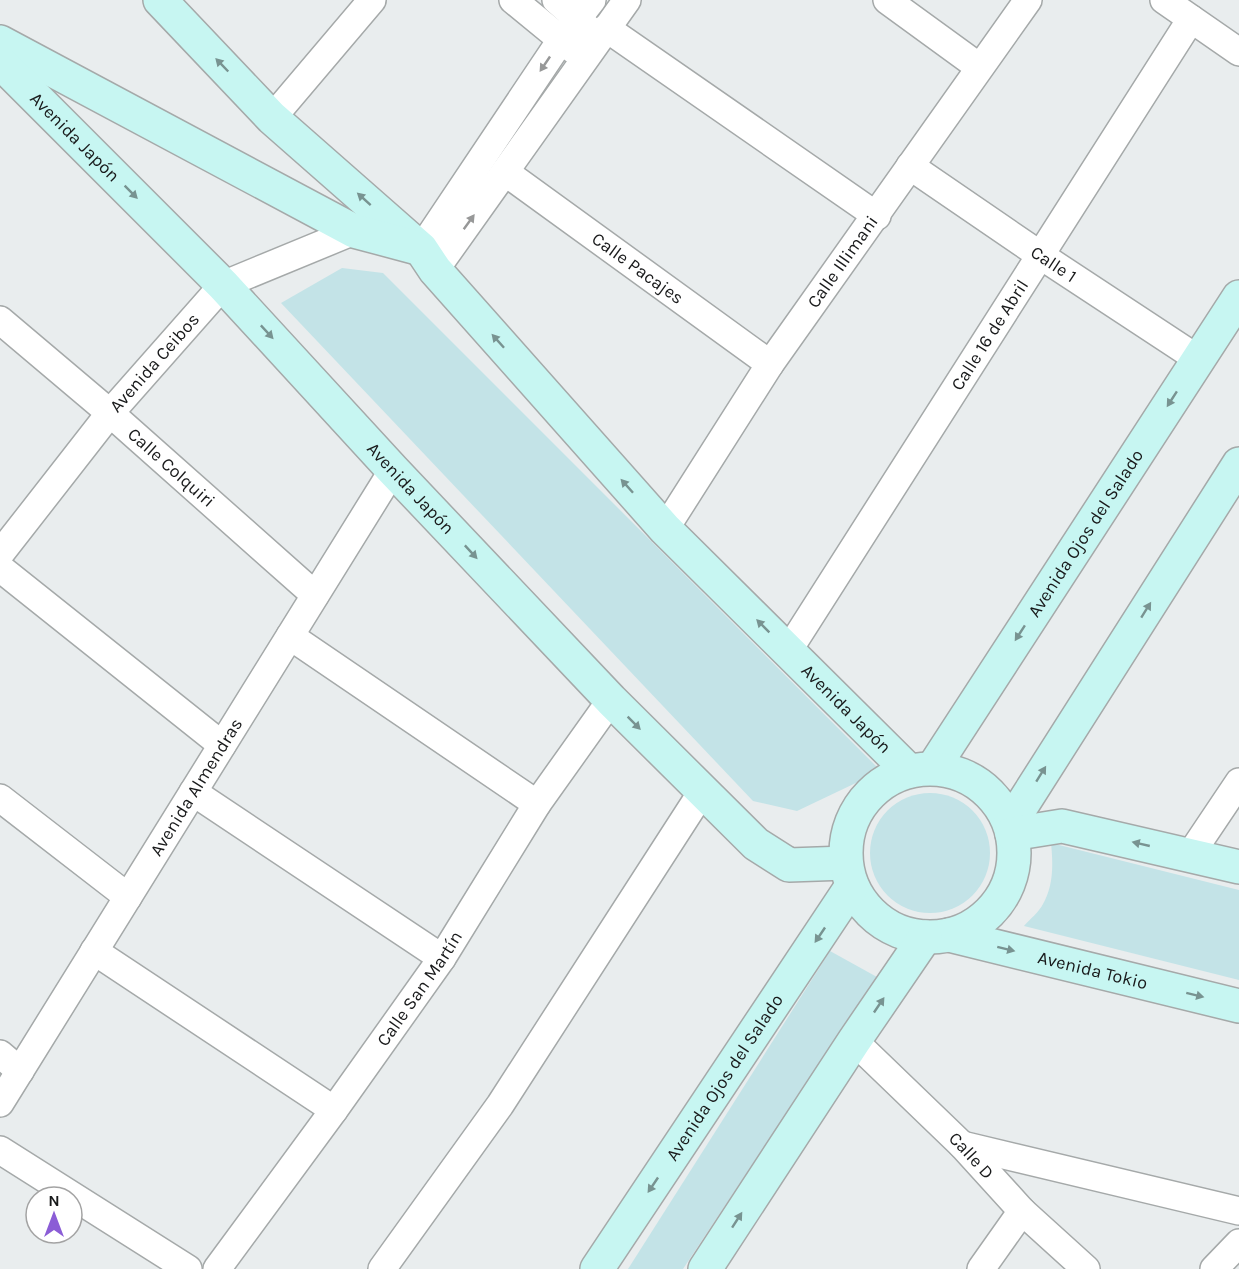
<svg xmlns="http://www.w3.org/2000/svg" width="1239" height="1269" viewBox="0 0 1239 1269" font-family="Karla,sans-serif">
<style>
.green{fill:#c3e3e7}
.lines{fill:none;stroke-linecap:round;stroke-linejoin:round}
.street-casing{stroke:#a5a9a9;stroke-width:30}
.secondary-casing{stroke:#a5a9a9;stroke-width:36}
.street{stroke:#fff;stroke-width:27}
.secondary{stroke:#c7f6f2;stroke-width:33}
.oneway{fill:#979898}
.oneway2{fill:#789391}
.labels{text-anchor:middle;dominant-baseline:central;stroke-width:6;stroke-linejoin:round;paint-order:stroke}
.street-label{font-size:18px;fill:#18191a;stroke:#fff}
</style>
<rect width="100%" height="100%" fill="#e9edee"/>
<!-- green -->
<g class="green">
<path d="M342 268 383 273 881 771 797 811 753 801 281 303Z"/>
<circle cx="930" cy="853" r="60"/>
<path d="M1051 843 1239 890V980L1024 926C1030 919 1039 912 1043 904 1054 885 1053 863 1051 843Z"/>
<path d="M830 951 877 977 683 1269H628Z"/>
</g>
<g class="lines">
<defs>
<g id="street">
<path d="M513 0 574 50"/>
<path d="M556 0 591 31"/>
<path d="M887 0 979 67"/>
<path d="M1164 0 1239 52"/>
<path d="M606 28 877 216"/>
<path d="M272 118 372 0"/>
<path id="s1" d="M910 166 1040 255 1198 359"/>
<path id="s2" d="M505 172 770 364"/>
<path d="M421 249 561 40 592 0"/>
<path d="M435 270 627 0"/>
<path id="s3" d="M0 320 110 413 315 595"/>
<path id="s4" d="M665 529 770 364 1028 0"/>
<path id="s5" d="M0 554 110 413 223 285 354 231"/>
<path d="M0 568 222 745"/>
<path d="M290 636 537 804"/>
<path id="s6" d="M788 651 1191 19"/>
<path d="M193 792 442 958"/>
<path d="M0 798 128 897"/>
<path d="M1190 855 1239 782"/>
<path d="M94 951 334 1110"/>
<path id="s7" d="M854 1041 962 1145 1022 1211 1086 1269"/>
<path d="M0 1054 20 1071"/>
<path id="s8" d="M0 1103 393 470"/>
<path d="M962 1145 1239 1211"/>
<path d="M0 1150 188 1269"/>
<path id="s9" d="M217 1269 334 1110 442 958 537 804 611 700"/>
<path d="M382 1269 500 1105 702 792"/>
<path d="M981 1269 1022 1211"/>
<path d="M1214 1269 1239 1243"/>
</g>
<g id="secondary">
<path id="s10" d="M160 0 272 118 421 249 435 270 665 529 909 771"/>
<path d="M0 42 354 231 414 247"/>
<path id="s11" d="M0 62 223 285 393 470 611 700 756 844 789 865 846 863"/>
<path id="s12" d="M933 768 1239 297"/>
<circle cx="930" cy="853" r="84"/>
<path d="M1010 824 1239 464"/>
<path d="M1012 834 1062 826 1239 867"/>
<path id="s13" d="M949 935 1239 1006"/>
<path id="s14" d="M597 1269 852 886"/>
<path d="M705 1269 854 1041 925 937"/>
</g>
</defs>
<!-- street casing -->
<use href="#street" class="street-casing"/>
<!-- secondary casing -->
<use href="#secondary" class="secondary-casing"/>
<!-- street -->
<use href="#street" class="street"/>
<!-- secondary -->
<use href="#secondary" class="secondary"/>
</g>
<!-- one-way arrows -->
<defs><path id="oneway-solid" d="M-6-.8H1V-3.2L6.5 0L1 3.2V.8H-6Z" transform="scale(1.5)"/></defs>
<g class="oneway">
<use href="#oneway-solid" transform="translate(545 64) rotate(124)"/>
<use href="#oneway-solid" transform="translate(469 222) rotate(-54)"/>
</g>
<g class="oneway2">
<use href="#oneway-solid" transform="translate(222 65) rotate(-134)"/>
<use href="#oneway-solid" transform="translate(131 192) rotate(45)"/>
<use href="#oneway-solid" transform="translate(364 199) rotate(-138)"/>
<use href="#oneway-solid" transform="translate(267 332) rotate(47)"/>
<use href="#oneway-solid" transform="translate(498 341) rotate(-132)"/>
<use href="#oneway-solid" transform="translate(1172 399) rotate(123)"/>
<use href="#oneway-solid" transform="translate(627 486) rotate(-132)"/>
<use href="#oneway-solid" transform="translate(471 552) rotate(47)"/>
<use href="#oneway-solid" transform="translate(1146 610) rotate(-58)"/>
<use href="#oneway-solid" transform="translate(763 626) rotate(-135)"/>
<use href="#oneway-solid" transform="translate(1020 633) rotate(123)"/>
<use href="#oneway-solid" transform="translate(634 723) rotate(45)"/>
<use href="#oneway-solid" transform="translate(1041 774) rotate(-58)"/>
<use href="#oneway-solid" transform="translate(1141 844) rotate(-167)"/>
<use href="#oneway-solid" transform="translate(820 935) rotate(124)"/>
<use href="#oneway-solid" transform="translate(1006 949) rotate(14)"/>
<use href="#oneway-solid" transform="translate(1195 995) rotate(14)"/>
<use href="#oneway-solid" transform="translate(879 1005) rotate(-56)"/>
<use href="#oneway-solid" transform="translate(653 1185) rotate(124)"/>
<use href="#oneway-solid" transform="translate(737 1220) rotate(-57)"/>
</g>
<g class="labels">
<!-- street labels -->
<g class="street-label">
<text stroke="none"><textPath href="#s11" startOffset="106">Avenida Japón</textPath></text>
<text stroke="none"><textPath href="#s4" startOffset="321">Calle Illimani</textPath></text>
<text stroke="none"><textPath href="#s1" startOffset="174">Calle 1</textPath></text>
<text stroke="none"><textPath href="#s2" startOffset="164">Calle Pacajes</textPath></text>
<text stroke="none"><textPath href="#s6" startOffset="375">Calle 16 de Abril</textPath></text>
<text stroke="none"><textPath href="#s5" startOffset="246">Avenida Ceibos</textPath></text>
<text stroke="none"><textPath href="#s3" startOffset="226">Calle Colquiri</textPath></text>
<text stroke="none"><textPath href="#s11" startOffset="592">Avenida Japón</textPath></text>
<text stroke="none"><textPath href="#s12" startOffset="280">Avenida Ojos del Salado</textPath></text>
<text stroke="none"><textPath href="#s10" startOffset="988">Avenida Japón</textPath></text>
<text stroke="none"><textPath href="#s8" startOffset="372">Avenida Almendras</textPath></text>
<text stroke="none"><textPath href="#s13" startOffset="148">Avenida Tokio</textPath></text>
<text stroke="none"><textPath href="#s9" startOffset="346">Calle San Martín</textPath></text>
<text stroke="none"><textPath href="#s14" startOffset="230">Avenida Ojos del Salado</textPath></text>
<text stroke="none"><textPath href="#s7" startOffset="164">Calle D</textPath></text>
</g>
</g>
<!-- north arrow -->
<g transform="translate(54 1215)"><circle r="28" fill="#ffffff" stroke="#a3a3a3" stroke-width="1.5"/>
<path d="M0-4.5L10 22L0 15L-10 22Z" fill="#8b5dd6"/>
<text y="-9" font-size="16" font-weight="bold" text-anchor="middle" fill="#18191a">N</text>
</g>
</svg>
